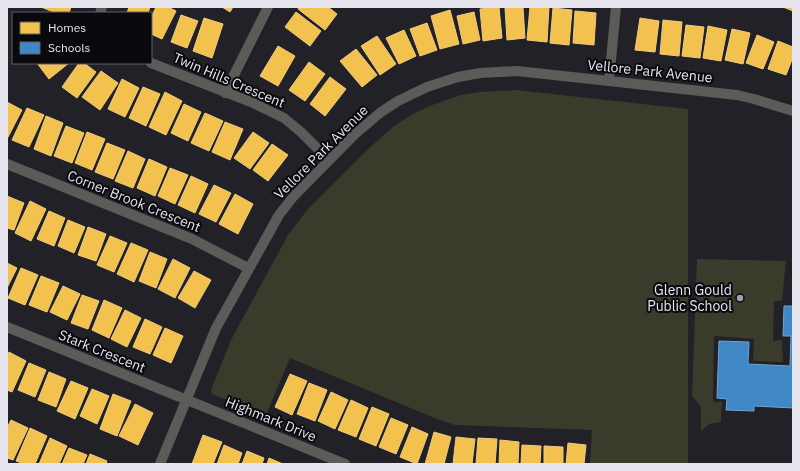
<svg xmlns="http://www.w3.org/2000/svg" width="800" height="471" viewBox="0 0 800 471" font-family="'IBM Plex Sans',sans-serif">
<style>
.green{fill:#3a3b2a}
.homes{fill:#f2c14e;stroke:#efcc7e}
.schools{fill:#3f88c5;stroke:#71a4d1}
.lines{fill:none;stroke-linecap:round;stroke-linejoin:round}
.street{stroke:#5a5c59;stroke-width:10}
.poi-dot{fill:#a2a0a8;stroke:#09090e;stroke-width:1.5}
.labels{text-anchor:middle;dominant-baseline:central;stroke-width:4;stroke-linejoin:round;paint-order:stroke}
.street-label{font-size:14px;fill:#e7e5ee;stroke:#09090e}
.poi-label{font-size:14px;fill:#e7e5ee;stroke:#09090e;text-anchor:end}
</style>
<rect width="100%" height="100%" fill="#222127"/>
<!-- green -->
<g class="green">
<path d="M516 90 688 109V464H590L592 430 455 425 437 419 290 358 266 415 212 394 211 390 231 340 288 235 308 209 367 150 394 126 413 114 432 105 461 95 479 92Z"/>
<path d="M697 259 786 261 782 301H774L773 341 782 340 783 362 753 361 754 339 714 336 713 402H722L721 422 709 424 701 431V407L692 396Z"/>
</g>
<!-- homes -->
<g class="homes">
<path d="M41 7H71L69 13H56Z"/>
<path d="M129 7H150L148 13H127Z"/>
<path d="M156 7H168L176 11 162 39 151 34V18Z"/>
<path d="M222 7H233L230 12Z"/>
<path d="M299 7H328L337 14 325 30 298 9Z"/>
<path d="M499 7 502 38 483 41 480 9Z"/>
<path d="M523 7 525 38 507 40 505 8Z"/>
<path d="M530 7H549L547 42 527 40Z"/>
<path d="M783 7H793V11Z"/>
<path d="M553 8 572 10 569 45 550 43Z"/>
<path d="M450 10 459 44 440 49 431 16Z"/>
<path d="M575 11 596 13 594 45 573 43Z"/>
<path d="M296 12 321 31 310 46 285 27Z"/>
<path d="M474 12 480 40 463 44 457 16Z"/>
<path d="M181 15 198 21 187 48 171 42Z"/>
<path d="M204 18 223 24 212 58 193 51Z"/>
<path d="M640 18 659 21 655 52 635 50Z"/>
<path d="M663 20 682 22 679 56 660 54Z"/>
<path d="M427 23 437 50 420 56 410 29Z"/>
<path d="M686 25 704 27 700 58 682 56Z"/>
<path d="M708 26 727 30 721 61 703 58Z"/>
<path d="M732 29 750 33 743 64 725 60Z"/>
<path d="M404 30 416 56 399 64 386 38Z"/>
<path d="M757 35 774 42 763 69 746 63Z"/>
<path d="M377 36 396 64 380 75 361 46Z"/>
<path d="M778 41 793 47V57L786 75 768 69Z"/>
<path d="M278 46 295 56 278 86 260 76Z"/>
<path d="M356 49 377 75 362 87 340 61Z"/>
<path d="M309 62 325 74 305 101 289 90Z"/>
<path d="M37 63H69L49 79Z"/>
<path d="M79 63H84L96 72 77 98 62 87Z"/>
<path d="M101 71 118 83 100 110 82 97Z"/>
<path d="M330 77 346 89 325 116 310 104Z"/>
<path d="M122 79 139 88 125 117 108 109Z"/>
<path d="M143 87 160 94 146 126 129 118Z"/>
<path d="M165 92 182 101 166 135 149 127Z"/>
<path d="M7 102 22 110 7 139Z"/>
<path d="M184 104 201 112 188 141 171 133Z"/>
<path d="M27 108 44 115 29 147 12 140Z"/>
<path d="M205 113 223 121 209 151 191 143Z"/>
<path d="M46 116 63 123 51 156 34 149Z"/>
<path d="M225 122 243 129 230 160 212 152Z"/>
<path d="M66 126 84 133 72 163 54 156Z"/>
<path d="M87 132 105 139 92 170 75 163Z"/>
<path d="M253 132 269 143 250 169 234 158Z"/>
<path d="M107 143 125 150 113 179 95 172Z"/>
<path d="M272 144 288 155 268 181 253 170Z"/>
<path d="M128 151 145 159 133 188 115 181Z"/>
<path d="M149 159 167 167 155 196 137 188Z"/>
<path d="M170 168 188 175 175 204 158 196Z"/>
<path d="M191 176 208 184 195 213 178 205Z"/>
<path d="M214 185 231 193 216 222 199 214Z"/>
<path d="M235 194 253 204 238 234 219 224Z"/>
<path d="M7 196 24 203 14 230 7 228Z"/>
<path d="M30 201 46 209 31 241 15 233Z"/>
<path d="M49 211 65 218 54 246 37 239Z"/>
<path d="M68 220 85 227 74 253 58 246Z"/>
<path d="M88 227 106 234 96 261 78 255Z"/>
<path d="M110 236 127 243 114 272 97 265Z"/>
<path d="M131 243 148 250 134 282 117 274Z"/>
<path d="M150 252 167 259 156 288 139 281Z"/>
<path d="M173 259 190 268 175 298 158 289Z"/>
<path d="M7 263 17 268 7 288Z"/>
<path d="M21 268 38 275 25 305 8 298Z"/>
<path d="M194 271 211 280 195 308 178 298Z"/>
<path d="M41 276 59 283 47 312 29 305Z"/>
<path d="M63 286 80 294 67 320 50 312Z"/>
<path d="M82 295 99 301 88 329 71 323Z"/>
<path d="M104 300 122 308 109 338 92 330Z"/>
<path d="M125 310 141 318 127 347 111 339Z"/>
<path d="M145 319 162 327 150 354 133 347Z"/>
<path d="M165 328 183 336 171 363 153 355Z"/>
<path d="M9 352 26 361 12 392 7 390V356Z"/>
<path d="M29 363 46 370 35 397 18 390Z"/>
<path d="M49 372 66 379 56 407 38 400Z"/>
<path d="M290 374 307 381 292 415 275 407Z"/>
<path d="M71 381 88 388 75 419 57 411Z"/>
<path d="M309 383 327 390 315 421 297 414Z"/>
<path d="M92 389 109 396 97 424 80 416Z"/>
<path d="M331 392 348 400 335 429 318 421Z"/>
<path d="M113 394 131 401 117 436 100 429Z"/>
<path d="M351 400 368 408 356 437 338 430Z"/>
<path d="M135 404 153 413 138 445 119 436Z"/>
<path d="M372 407 389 414 376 446 359 439Z"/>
<path d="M391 418 408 425 396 454 379 447Z"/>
<path d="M11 420 28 428 13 460 7 458V428Z"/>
<path d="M412 427 428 434 417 464 400 457Z"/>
<path d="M30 428 47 436 35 464H24L16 461Z"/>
<path d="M434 432 451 437 444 464H425Z"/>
<path d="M203 435 222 442 213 464H192Z"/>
<path d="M456 437 475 439 472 464H453Z"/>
<path d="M50 438 67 446 59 464H39Z"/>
<path d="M478 438 497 439 495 464H476Z"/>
<path d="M500 440 519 442 518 464H499Z"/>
<path d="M568 443 586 445 584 464H566Z"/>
<path d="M224 445 242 453 238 464H217Z"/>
<path d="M522 445 541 446 540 464H521Z"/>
<path d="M544 446 563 447V464H544Z"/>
<path d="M69 448 87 455 83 464H62Z"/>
<path d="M247 451 264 458 262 464H242Z"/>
<path d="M90 454 107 461 106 464H86Z"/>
<path d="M269 458 283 464H267Z"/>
</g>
<!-- schools -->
<path class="schools" d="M784 306H793V408L754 406V411L726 410 727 399 717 398 719 341 749 342 748 364 790 366 791 336H783Z"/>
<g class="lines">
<!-- street -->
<g class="street">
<path d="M100 13 102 7"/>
<path d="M151 63 251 102 284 118 301 132 329 160"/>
<path d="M609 81 616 7"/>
<path d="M225 93 268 7"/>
<path d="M7 164 192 239 248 268"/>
<path d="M7 327 345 464"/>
<path d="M160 464 216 328 279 215 293 197 354 135 381 112 398 101 427 87 458 77 480 73 517 71 737 95 754 99 793 111"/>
</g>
</g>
<!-- markers -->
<circle class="poi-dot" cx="740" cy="298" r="4"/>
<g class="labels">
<!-- street labels -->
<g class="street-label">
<text transform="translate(650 71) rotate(6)">Vellore Park Avenue</text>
<text transform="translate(229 80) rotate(23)">Twin Hills Crescent</text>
<text transform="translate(321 152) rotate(-45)">Vellore Park Avenue</text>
<text transform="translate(134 201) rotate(22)">Corner Brook Crescent</text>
<text transform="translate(102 351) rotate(22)">Stark Crescent</text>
<text transform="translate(271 419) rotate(22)">Highmark Drive</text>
</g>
<!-- poi labels -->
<g class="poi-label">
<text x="732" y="290">Glenn Gould<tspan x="732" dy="16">Public School</tspan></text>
</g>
</g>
<!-- border -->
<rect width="800" height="471" fill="none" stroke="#e7e5ee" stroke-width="16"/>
<!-- legend -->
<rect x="12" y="12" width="140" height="52" fill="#09090e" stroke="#626168"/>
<rect x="20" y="22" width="20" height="12" fill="#f2c14e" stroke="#626168"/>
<text x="48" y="32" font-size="12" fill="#e7e5ee">Homes</text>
<rect x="20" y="42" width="20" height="12" fill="#3f88c5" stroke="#626168"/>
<text x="48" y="52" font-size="12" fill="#e7e5ee">Schools</text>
</svg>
